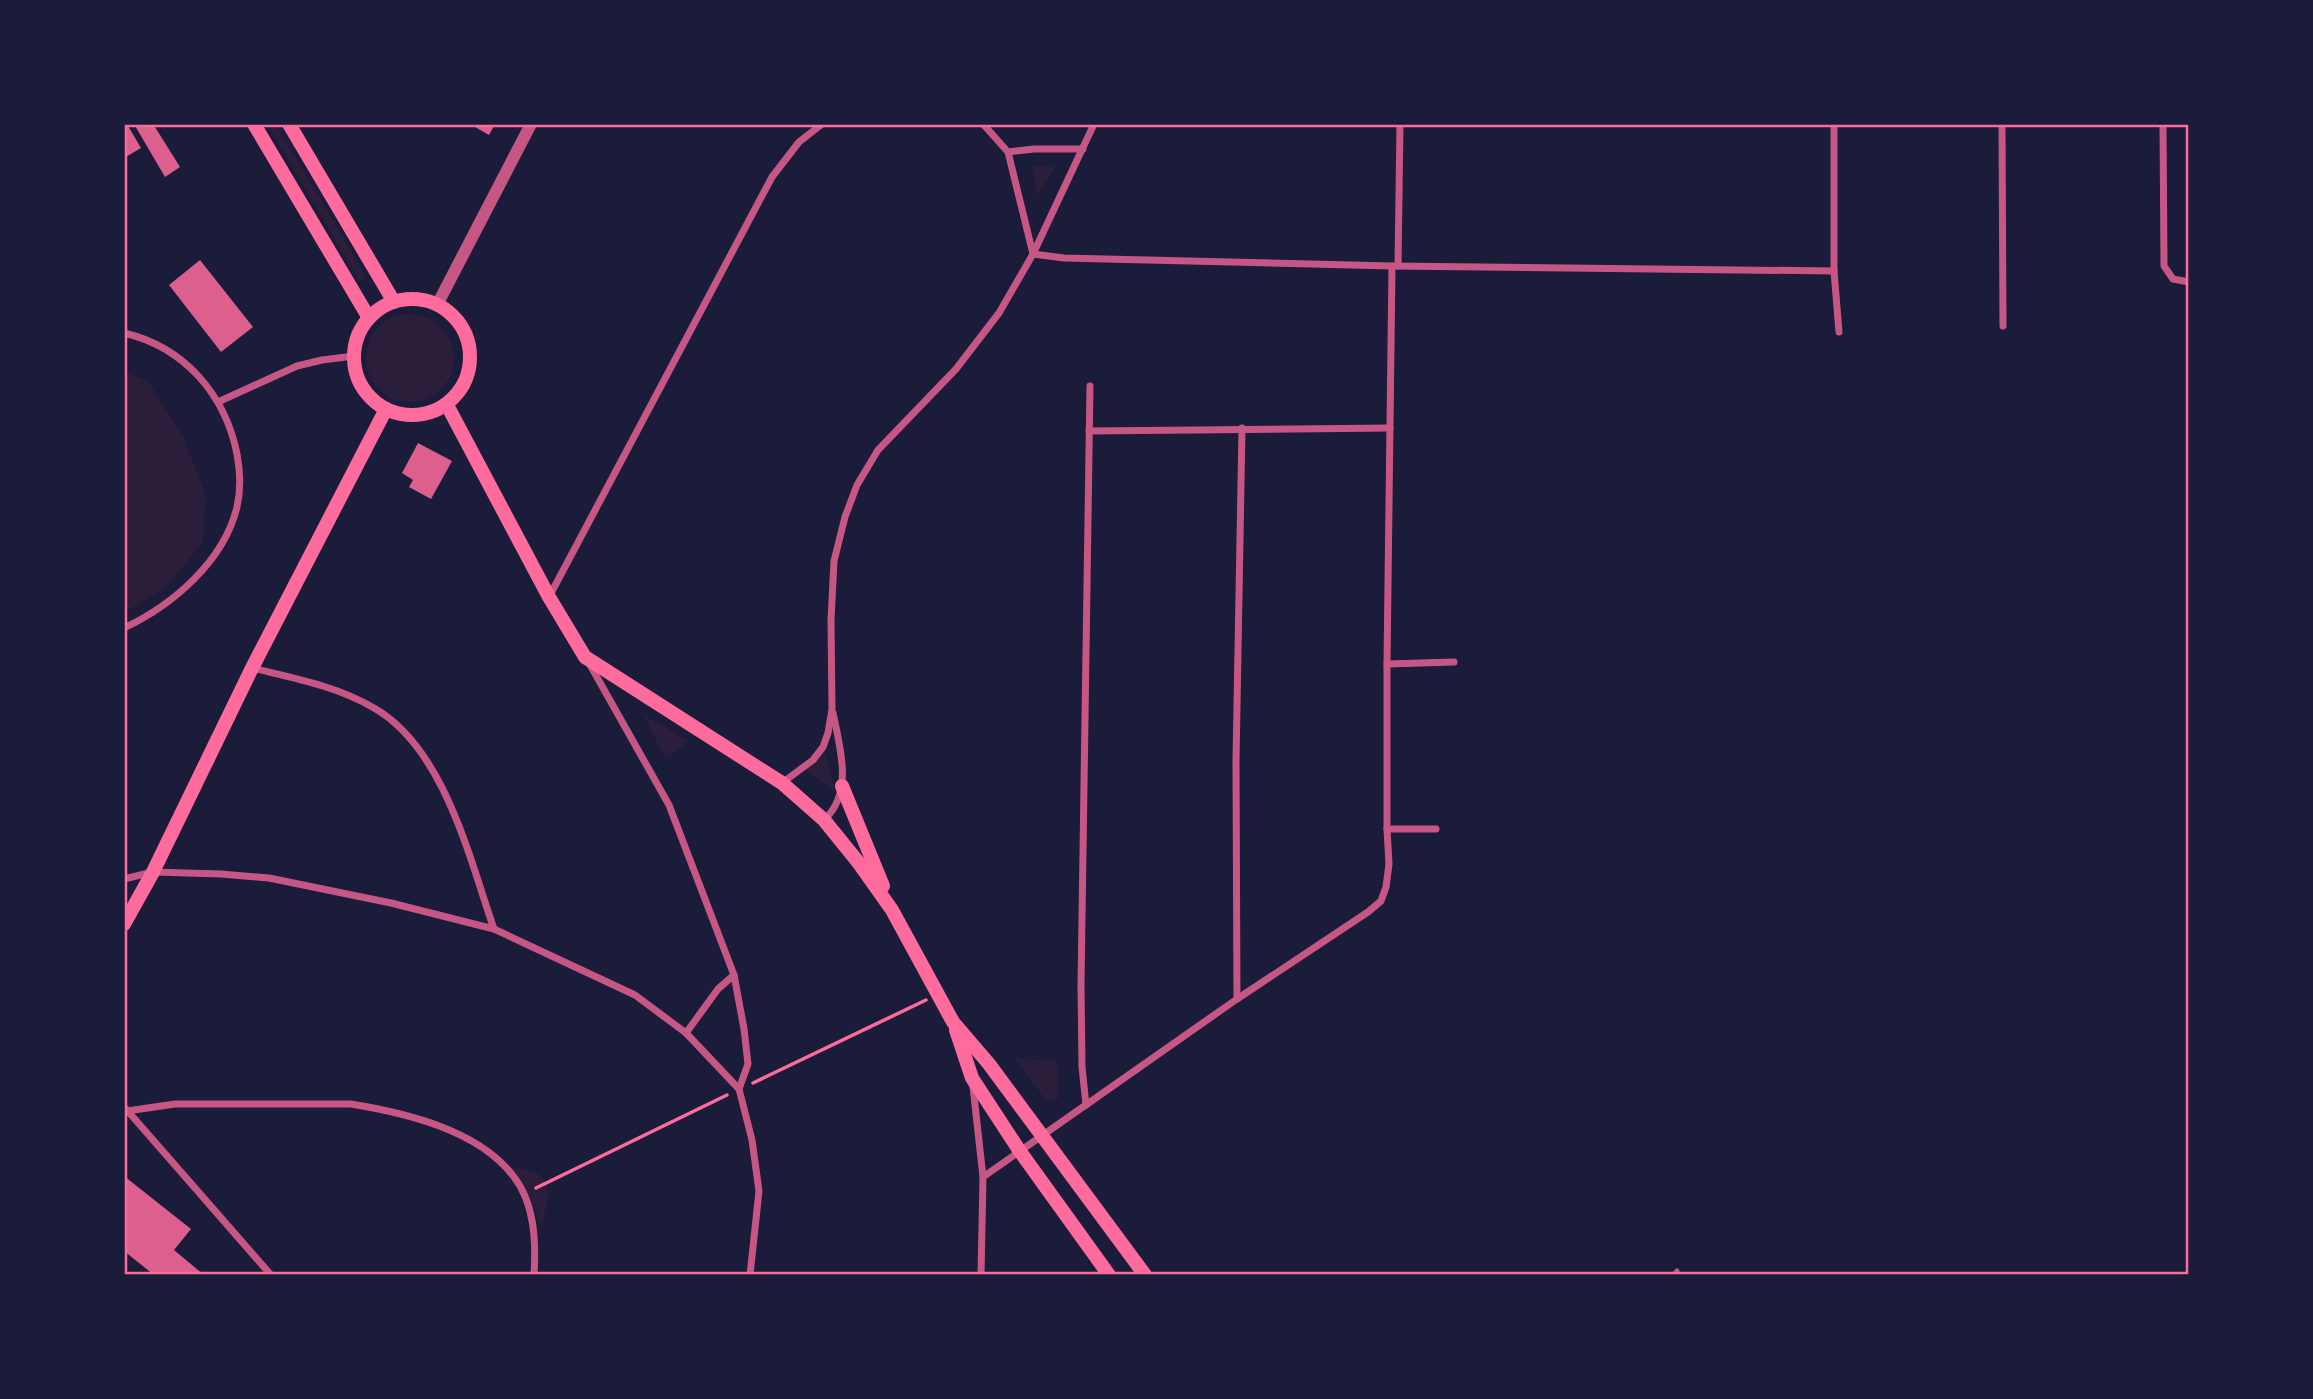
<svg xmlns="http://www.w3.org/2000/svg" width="2313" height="1399" viewBox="0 0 2313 1399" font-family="Inter,sans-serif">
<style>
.green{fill:#2a1e3b}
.building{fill:#dd5f8e}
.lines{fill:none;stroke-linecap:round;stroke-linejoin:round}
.path{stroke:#ff6b9d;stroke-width:3.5}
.service{stroke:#c65784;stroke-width:5}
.minor{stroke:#c65784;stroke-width:7}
.tertiary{stroke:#c65784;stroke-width:12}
.secondary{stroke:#ff6b9d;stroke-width:14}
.neatline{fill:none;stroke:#ff6b9d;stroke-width:2.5}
</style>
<rect width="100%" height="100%" fill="#1b1b3a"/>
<!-- green -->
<g class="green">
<path d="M267 124H276L367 278 360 282Z"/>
<path d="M1034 165 1055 167 1038 195 1032 166Z"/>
<circle cx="410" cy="358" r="44"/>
<path d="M124 371 149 382 184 439 206 496 203 542 166 587 124 613Z"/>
<path d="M644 715 688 741 666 760Z"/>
<path d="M825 754 836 793 805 769Z"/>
<path d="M1015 1059 1057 1061 1059 1097 1053 1102 1045 1099Z"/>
<path d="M511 1168C554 1169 553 1192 541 1225 534 1203 527 1185 511 1168Z"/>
</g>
<!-- building -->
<g class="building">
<path d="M124 124H127L141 148 124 158Z"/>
<path d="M134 124H160L155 127 180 167 165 177Z"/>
<path d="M470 124H495L489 135Z"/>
<path d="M200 260 253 327 221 352 169 285Z"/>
<path d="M418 443 452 461 431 499 409 487 413 480 402 473Z"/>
<path d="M124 1176 191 1229 174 1250 204 1275H154L124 1251Z"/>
</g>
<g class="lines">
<!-- path -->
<g class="path">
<path d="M753 1083 926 1000"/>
<path d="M536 1188 727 1095"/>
</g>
<!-- service -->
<path class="service" d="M1674 1275 1677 1271"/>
<!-- minor -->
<g class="minor">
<path d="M1094 124 1033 254 1064 258 1392 266 1834 271"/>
<path d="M1834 124V271L1839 332"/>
<path d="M2002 124 2003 326"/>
<path d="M2163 124 2164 266 2173 279 2189 282"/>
<path d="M1008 152 1034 149H1083"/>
<path d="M1398 266 1400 124"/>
<path d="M124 333C184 347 225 394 237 454 240 470 241 490 237 507 224 561 173 605 124 628"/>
<path d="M218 402 297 366 322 360 354 356"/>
<path d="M1089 431 1390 428"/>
<path d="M549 597 772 177 799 142 822 124"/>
<path d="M589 663 669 805 734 975 744 1029 748 1064 739 1089"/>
<path d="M1387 664 1454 662"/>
<path d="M252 668C293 678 337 686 374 708 444 748 469 857 494 929"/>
<path d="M782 783 813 760 823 747 828 733 832 709 831 620 834 561 845 517 857 485 878 450 956 369 999 313 1033 254 1008 152 983 124"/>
<path d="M824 820C854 793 840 747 833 713"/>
<path d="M1387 829H1436"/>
<path d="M124 879 153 872 221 874 269 878 391 903 494 929 635 995 686 1033 739 1089 752 1140 759 1191 750 1275"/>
<path d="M1237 999 1236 761 1242 428"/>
<path d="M686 1033 718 989 734 975"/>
<path d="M973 1087 983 1177 981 1275"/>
<path d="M1086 1105 1082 1067 1081 985 1090 386"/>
<path d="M126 1109 271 1275"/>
<path d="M127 1111 175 1104H351C406 1113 479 1130 514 1177 535 1204 536 1243 534 1275"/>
<path d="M983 1177 1237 999 1368 912 1381 901 1386 887 1389 864 1387 829V664L1392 266"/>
</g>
<!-- tertiary -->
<path class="tertiary" d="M437 305 531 124"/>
<!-- secondary -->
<g class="secondary">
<path d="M254 124 369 318"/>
<path d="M289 124 394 302"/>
<circle cx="412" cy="357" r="58"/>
<path d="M447 405 549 597 585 657 782 783 824 820 858 862 892 910 953 1022 989 1064 1145 1275"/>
<path d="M842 786 883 886"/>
<path d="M124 924 153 872 252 668 386 409"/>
<path d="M956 1030 972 1078 1019 1150 1109 1275"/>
</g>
</g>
<!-- border -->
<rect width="2313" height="1399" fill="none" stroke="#1b1b3a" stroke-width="252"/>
<rect x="126" y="126" width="2061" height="1147" class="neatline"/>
</svg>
